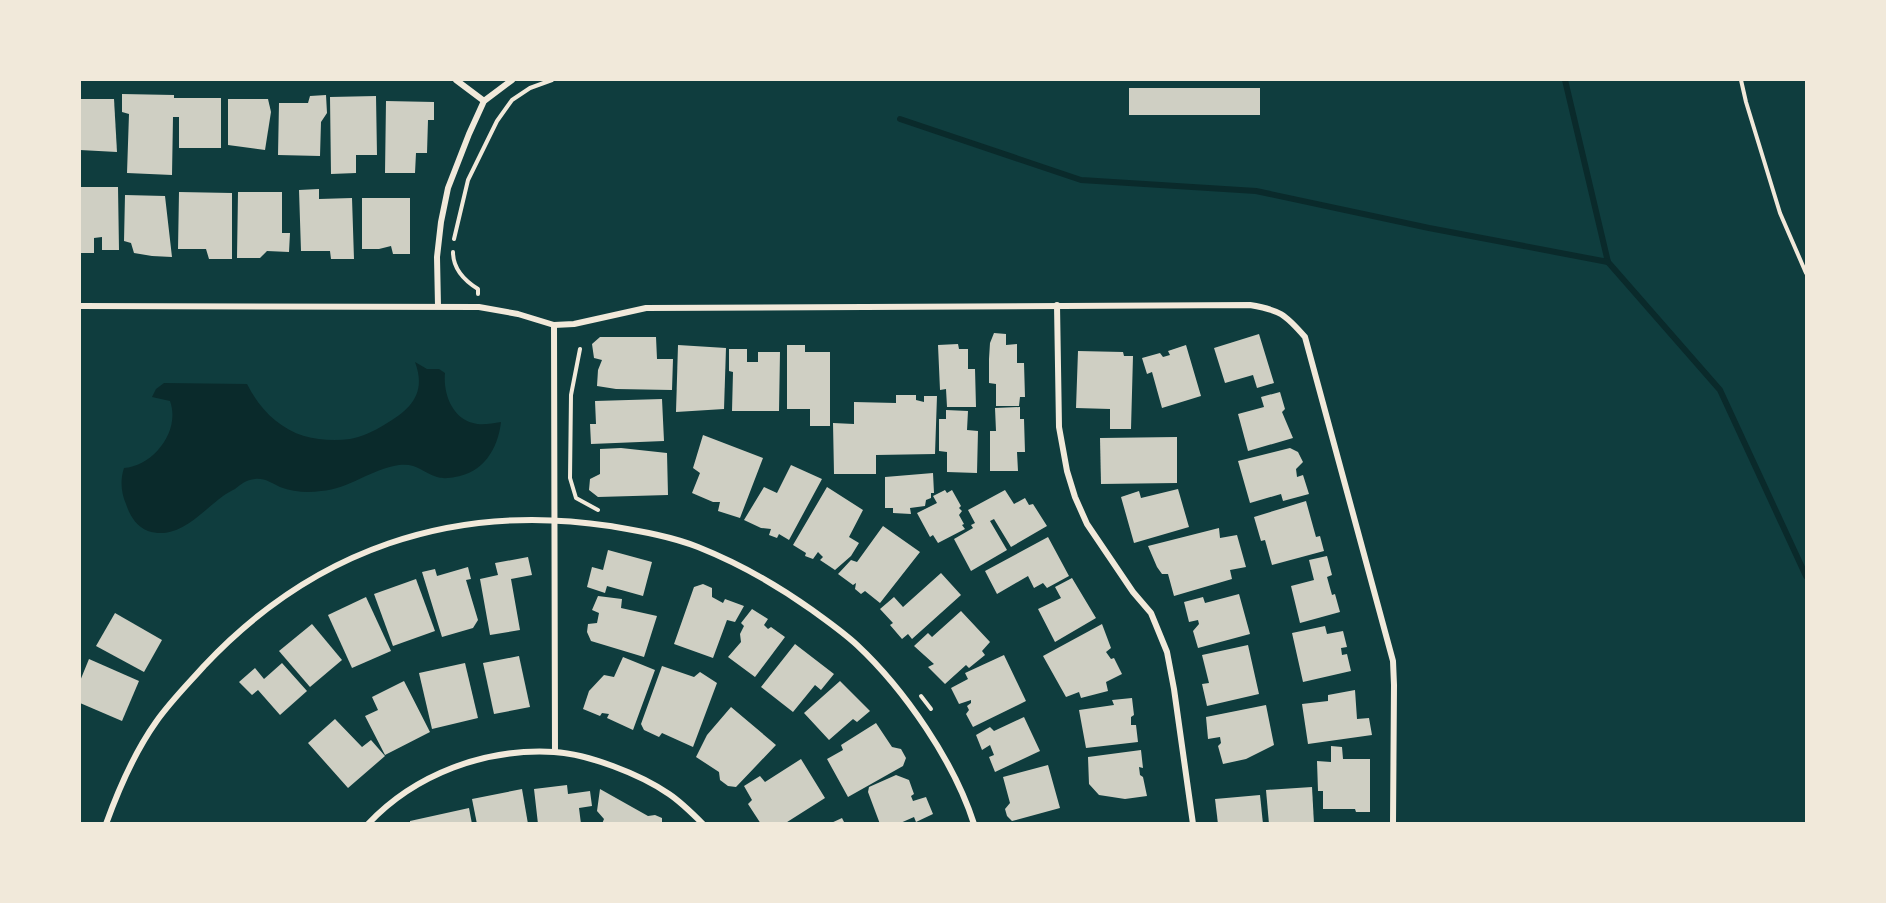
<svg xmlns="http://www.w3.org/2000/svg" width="1886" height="903" viewBox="0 0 1886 903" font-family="Jost,sans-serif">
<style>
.water{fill:#0a2a2b}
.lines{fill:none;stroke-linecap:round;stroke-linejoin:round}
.stream{stroke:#0a2a2b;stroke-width:6}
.building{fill:#cfcfc3}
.path{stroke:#f1e9da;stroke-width:4}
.minor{stroke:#f1e9da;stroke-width:6}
</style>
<rect width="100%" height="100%" fill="#0f3d3e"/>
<!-- water -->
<path class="water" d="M415 362 427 369H439L445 373C443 393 452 418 473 423 482 426 492 423 501 422 498 449 483 473 455 477 450 478 443 479 437 477 422 472 417 463 399 465 371 469 349 489 321 491 308 493 293 492 280 487 271 483 265 478 255 479 246 480 241 484 235 489 231 491 227 493 223 496 201 512 179 541 148 531 136 526 130 516 126 504 121 493 120 480 124 468 153 466 181 431 170 401L152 397 156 389 164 383 247 384C259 408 278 428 304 436 318 440 335 441 350 439 362 437 374 431 384 425 410 410 427 394 415 362Z"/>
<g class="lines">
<!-- stream -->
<g class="stream">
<path d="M1565 80 1608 262 1720 390 1806 576"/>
<path d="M900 119 1081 180 1256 191 1429 228 1608 262"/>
</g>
</g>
<!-- building -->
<g class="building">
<rect x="1129" y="88" width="131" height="27"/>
<path d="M122 94 174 95V98H221V148H179V117H173L172 175 127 173 129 114 122 112Z"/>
<path d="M326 95 327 113 321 122 320 156 278 155 279 103H308L310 96Z"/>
<path d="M376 96 377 155H356V173L331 174 330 97Z"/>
<path d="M80 99H114L117 152 80 150Z"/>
<path d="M228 99H268L271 112 265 150 228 145Z"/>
<path d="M386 101 434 102V120H428L427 153H416L415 173H385Z"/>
<path d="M80 187H118L119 250H102V237L94 238V253H80Z"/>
<path d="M319 189V199L352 198 354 259H331L330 251H301L299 190Z"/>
<path d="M179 192 232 193V259H209L206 249H178Z"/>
<path d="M238 192H282V233H290L289 252 267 251 260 258H237Z"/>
<path d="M125 195 165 196 172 257 152 256 134 253 131 243 124 241Z"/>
<path d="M362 198H410V254H393L391 246 379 249H362Z"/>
<path d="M994 333 1006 334V345L1017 344V363H1024L1025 397H1020L1019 406H996V384L989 383V359L990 343Z"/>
<path d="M1259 334 1274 383 1257 388 1253 375 1225 383 1214 348Z"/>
<path d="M600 337H656L657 359H673L672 390 616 389 597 386 598 370 602 360 594 358 592 344Z"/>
<path d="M958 344 959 349H968V369H975L976 407H947L946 389 940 390 938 345Z"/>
<path d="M678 345 726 348 724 409 676 412Z"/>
<path d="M787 345H805V352H830V426H810V409H787Z"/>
<path d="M1186 345 1201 396 1162 408 1152 372 1147 374 1142 358 1160 353 1163 357 1170 355 1168 351Z"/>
<path d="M729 349H747V362H758V352H780L779 411H732L733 372 729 371Z"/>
<path d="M1078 351 1123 352 1124 356H1133L1131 429H1110V409L1076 408Z"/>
<path d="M1280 392 1285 409 1282 412 1293 438 1248 451 1238 414 1264 407 1261 397Z"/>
<path d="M896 395H916V400L924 402V396H937L935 454 876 455V474H834L833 423 854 424V402L896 403Z"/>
<path d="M662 399 664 441 591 444 590 424H596L595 401Z"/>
<path d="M1020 407V419H1024L1025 452H1017L1018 471H990V431H996L995 408Z"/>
<path d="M946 410 968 411 967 430 978 431 977 473 947 472V452L939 451V419H946Z"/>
<path d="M703 435 763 458 740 518 718 511 720 502H713L692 493 700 473 693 468Z"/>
<path d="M1177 437V483L1101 484 1100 438Z"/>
<path d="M621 448 667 453 668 495 598 497 589 490 590 479 600 474V449Z"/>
<path d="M1290 448 1298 452 1303 462 1296 469 1297 477 1303 475 1309 494 1283 501 1281 494 1250 503 1238 461Z"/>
<path d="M791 465 822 479 789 540 779 534 777 538 769 535 771 529 761 528 744 520 764 487 777 493Z"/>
<path d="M933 473 934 493H931V498L926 500 925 506 910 508 911 514 893 513V508H885V477Z"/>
<path d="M827 487 863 510 849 537 859 543 851 556 835 570 820 560 823 557 818 552 813 559 805 556 806 553 793 545Z"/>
<path d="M1178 489 1189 527 1134 543 1121 497 1139 491 1141 498Z"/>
<path d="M945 490 947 493 952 490 961 506 959 508 962 511 959 515 964 524 962 525 965 529 938 543 933 535 930 537 917 513 937 503 933 496Z"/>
<path d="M1005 490 1014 504 1025 498 1029 505 1033 504 1047 526 1011 547 994 519 990 521 1007 550 971 571 954 539 973 528 971 525 975 523 968 510Z"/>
<path d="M1306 501 1316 537 1320 536 1324 551 1272 565 1265 540 1261 541 1254 517Z"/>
<path d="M883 526 920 552 880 603 865 591 861 594 855 589 856 583 853 585 838 574 851 560 857 562Z"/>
<path d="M1219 528 1220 538 1237 535 1246 567 1230 570 1232 579 1174 596 1168 574H1162L1157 567 1148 546Z"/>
<path d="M1048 537 1069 576 1047 588 1043 583 1034 588 1028 576 997 594 985 571Z"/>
<path d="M608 550 652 562 643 596 607 586 605 593 587 587 592 567 603 570Z"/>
<path d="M1327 556 1332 575 1327 577 1332 595 1335 594 1340 612 1300 623 1291 586 1314 580 1309 560Z"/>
<path d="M528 557 532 575 511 579 520 630 490 635 480 579 498 575 495 563Z"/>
<path d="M468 567 471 579 466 580 478 620 473 628 442 637 422 572 435 569 437 576Z"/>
<path d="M941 573 961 595 912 639 908 634 902 639 890 625 893 623 880 609 894 597 903 607Z"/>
<path d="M1072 578 1096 618 1055 642 1038 609 1061 598 1055 587Z"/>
<path d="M416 579 435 631 393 646 374 594Z"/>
<path d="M703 584 712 588V597L723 603 725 599 744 606 735 622 727 620 713 658 674 644 694 587Z"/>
<path d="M1239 594 1250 634 1198 648 1193 631 1199 624 1198 620 1189 622 1184 602 1203 597 1205 603Z"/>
<path d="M598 596 622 599 621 608 657 616 644 657 591 641 587 632 588 624 597 623 599 613 592 610Z"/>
<path d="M366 597 391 651 352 668 328 615Z"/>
<path d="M752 609 768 619 764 625 768 629 771 627 785 637 755 677 728 657 741 642 740 634 744 626 741 623Z"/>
<path d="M961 611 990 642 982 651 985 655 969 668 966 665 945 684 928 667 934 664 914 646 928 633 932 637Z"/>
<path d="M115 613 162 640 144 672 96 646Z"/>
<path d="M312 624 342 660 310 687 279 651Z"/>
<path d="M1102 624 1111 648 1106 652 1111 659 1114 658 1122 674 1106 682 1108 691 1081 698 1079 692 1066 697 1043 656Z"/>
<path d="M1325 626 1327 634 1343 631 1347 647 1341 648 1342 655 1347 654 1351 671 1303 682 1292 633Z"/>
<path d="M795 644 834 674 821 690 815 685 793 712 761 687Z"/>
<path d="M1248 645 1259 694 1207 706 1202 684 1209 683 1202 655Z"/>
<path d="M1004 655 1026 701 973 727 966 714 969 710 967 706 971 703V700L959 704 951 688 968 679 965 673Z"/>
<path d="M519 656 530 707 494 714 483 663Z"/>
<path d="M623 657 655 670 633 730 607 718 609 714 602 713 600 716 583 709 589 691 604 675 614 677Z"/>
<path d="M89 659 139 681 122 721 80 703V681Z"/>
<path d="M282 663 307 691 280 715 258 690 252 695 239 682 255 668 264 679Z"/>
<path d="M465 663 478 718 432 729 419 673Z"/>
<path d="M662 666 694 677 700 672 717 683 693 747 662 733 659 737 644 730 641 724Z"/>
<path d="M404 681 430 732 385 755 365 716 378 710 372 697Z"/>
<path d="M840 681 870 711 857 722 853 719 829 740 804 713Z"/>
<path d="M1355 690 1357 719 1369 718 1372 735 1308 744 1302 704 1328 701V695Z"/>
<path d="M1132 698 1134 715 1131 717V725H1136L1138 742 1086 748 1079 710 1114 705 1112 700Z"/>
<path d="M1266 705 1274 745 1246 759 1223 764 1218 746 1221 743 1220 737 1208 739 1206 717Z"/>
<path d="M731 707 776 745 736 787 728 786 720 780 719 772 696 757 707 735Z"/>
<path d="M1024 717 1040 751 995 772 989 757 994 755 990 745 982 750 976 735 990 727 994 731Z"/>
<path d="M335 719 362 747 371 740 385 756 348 788 308 743Z"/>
<path d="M876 723 892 747 901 749 906 758 903 766 848 797 827 759 843 750 841 745Z"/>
<path d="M1331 746 1342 747 1343 759H1370V812H1356L1355 809H1323V791H1318L1317 761 1331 762Z"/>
<path d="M1141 750 1143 768 1139 767 1140 775 1143 777 1147 796 1125 799 1099 795 1089 784 1088 757Z"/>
<path d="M801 759 825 798 784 824H761L748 804 752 800 744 786 760 776 765 782Z"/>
<path d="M1048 765 1060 808 1012 821 1007 816 1005 809 1010 803 1003 777Z"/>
<path d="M896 775 909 780 914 794 911 796 913 801 926 797 933 814 916 822 914 817 898 824H880L868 792 869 787Z"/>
<path d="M567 785 568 794 590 791 592 806 579 808 581 824H538L534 789Z"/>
<path d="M1312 787 1314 824H1269L1266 790Z"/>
<path d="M522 789 528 824H477L472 799Z"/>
<path d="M600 789 648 816 655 815 662 818V824H602L604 819 597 811Z"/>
<path d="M1260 795 1263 824H1218L1215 799Z"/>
<path d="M469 808 472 824H410V821Z"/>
<path d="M842 818 845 824H829Z"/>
</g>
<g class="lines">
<!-- path -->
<g class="path">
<path d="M1741 80 1746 102 1780 213 1806 273"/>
<path d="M454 239 468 180 497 121 512 100 530 88 552 80"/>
<path d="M453 252C453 269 465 281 478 289V294"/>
<path d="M580 349 571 395 570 478 576 498 598 510"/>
<path d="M921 696 931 709"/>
</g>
<!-- minor -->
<g class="minor">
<path d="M456 80 484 101"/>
<path d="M1057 305 1059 427 1067 471 1075 497 1087 524 1133 592 1151 613 1167 652 1174 689 1193 824"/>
<path d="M80 306 479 307 518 314 554 325 574 324 646 308 1250 305C1280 310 1285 314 1305 337L1393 661 1394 685 1393 824"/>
<path d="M438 306 437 257 441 222 448 188 469 134 484 101 512 80"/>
<path d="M554 325 555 752"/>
<path d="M106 824C119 788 134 753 156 722 170 702 188 684 204 666 313 550 452 502 610 526 639 531 670 536 698 547 738 563 777 585 812 610 827 621 843 632 857 645 904 689 954 761 974 824"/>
<path d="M368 824C415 774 485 748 554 752 588 754 640 774 669 794 681 802 692 813 703 824"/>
</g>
</g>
<!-- border -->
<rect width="1886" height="903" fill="none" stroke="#f1e9da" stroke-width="162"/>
</svg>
